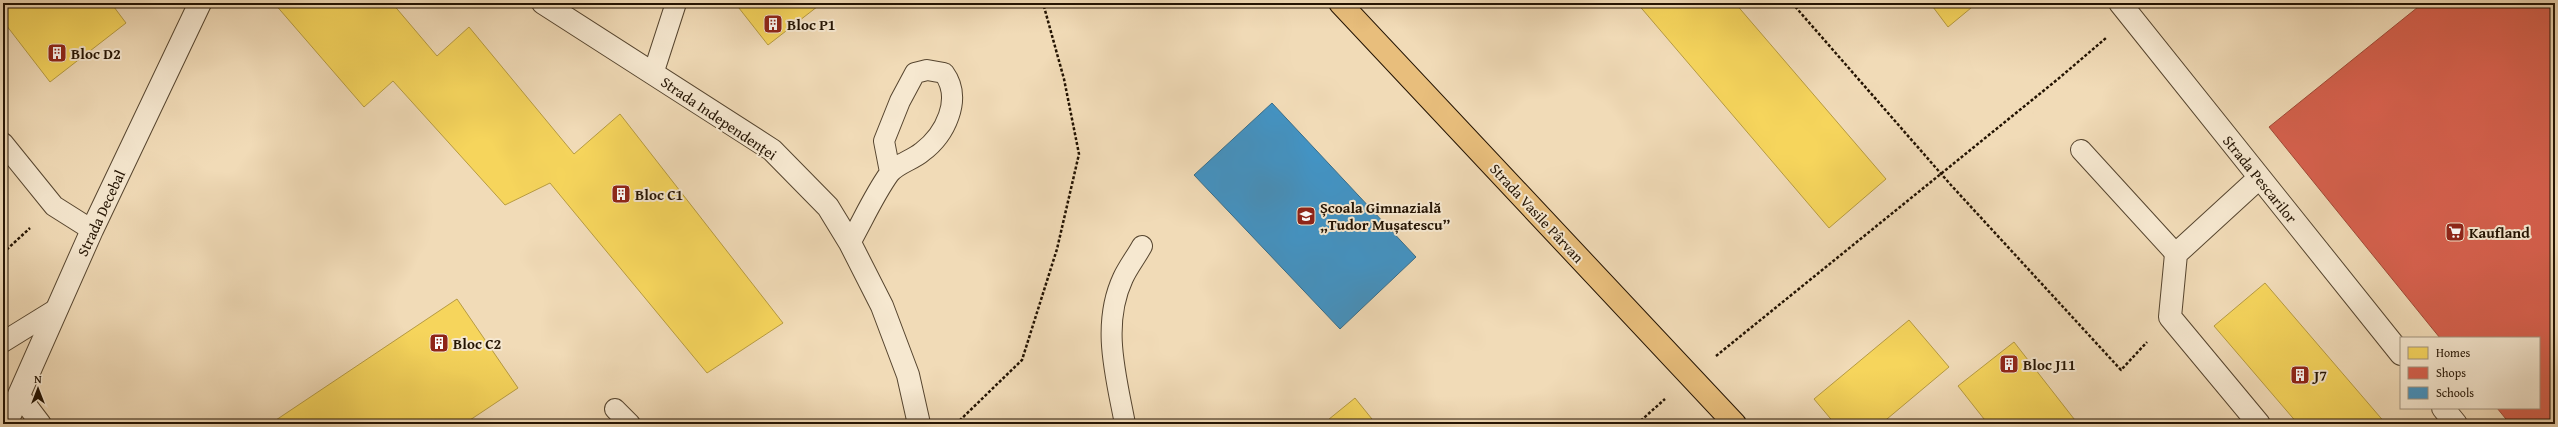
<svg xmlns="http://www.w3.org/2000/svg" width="2558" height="427" viewBox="0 0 2558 427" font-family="'Gentium Book Plus',serif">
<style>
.homes{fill:#f6d55c;stroke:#b79b41}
.shops{fill:#d6604d;stroke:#a04936}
.schools{fill:#4393c3;stroke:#396d89}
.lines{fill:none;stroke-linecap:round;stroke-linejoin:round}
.service-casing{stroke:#56452f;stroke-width:22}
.minor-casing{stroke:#56452f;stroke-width:24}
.primary-casing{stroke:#231302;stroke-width:24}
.path{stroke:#231302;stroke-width:2.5;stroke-dasharray:3 2;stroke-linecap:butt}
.service{stroke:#f6e8d0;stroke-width:20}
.minor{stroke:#f6e8d0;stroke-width:22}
.primary{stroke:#e8be7c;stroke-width:22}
.labels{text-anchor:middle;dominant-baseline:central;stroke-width:4;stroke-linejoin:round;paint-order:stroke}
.poi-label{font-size:15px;font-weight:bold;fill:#231302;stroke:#f6e8d0;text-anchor:start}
.street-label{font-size:15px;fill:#231302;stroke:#f6e8d0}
</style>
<rect width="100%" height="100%" fill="#f1dbb7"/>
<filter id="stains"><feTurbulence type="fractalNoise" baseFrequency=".005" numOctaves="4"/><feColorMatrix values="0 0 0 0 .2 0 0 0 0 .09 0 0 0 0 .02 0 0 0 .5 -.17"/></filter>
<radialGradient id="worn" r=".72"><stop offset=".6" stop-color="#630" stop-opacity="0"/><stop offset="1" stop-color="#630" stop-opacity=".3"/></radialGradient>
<!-- homes -->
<g class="homes">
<path d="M3 3H111L126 23 50 82 3 21Z"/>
<path d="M274 3H392L437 56 469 27 574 154 620 114 783 323 707 373 550 183 505 205 393 81 364 107Z"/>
<path d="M735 3H822L768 45Z"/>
<path d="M1637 3H1735L1886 179 1829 228Z"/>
<path d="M1930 3H1977L1948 27Z"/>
<path d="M2265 283 2386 424H2298L2214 326Z"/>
<path d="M457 299 518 388 464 424H270Z"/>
<path d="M1909 320 1949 367 1881 424H1835L1814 399Z"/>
<path d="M2014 342 2078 424H1988L1958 386Z"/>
<path d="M1355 398 1376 424H1323Z"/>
</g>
<!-- shops -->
<path class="shops" d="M2423 3H2555V424H2510L2497 408H2539V338H2440L2269 127Z"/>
<!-- schools -->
<path class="schools" d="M1272 103 1416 257 1340 329 1194 175Z"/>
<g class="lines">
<defs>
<g id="service">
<path d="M653 74 676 3"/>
<path d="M3 143 54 206 92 230"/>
<path d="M2081 150 2176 254"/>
<path d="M850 243C863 220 874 195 889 174 896 164 913 160 922 152 945 135 963 99 944 73L927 70 915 73 900 101 884 141 890 172"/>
<path d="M3 342 58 308"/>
<path d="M19 395 41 424"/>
<path d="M615 409 630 424"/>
<path d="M1125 424C1116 376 1101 325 1123 278 1128 267 1136 257 1142 246"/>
</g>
<g id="minor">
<path d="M543 3 772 150 828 207 850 243 882 306 908 375 919 424"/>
<path d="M2120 3 2401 354"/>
<path d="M2443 408 2456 424"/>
<path d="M6 424 92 230 200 3"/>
<path d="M2259 424 2170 317 2176 254 2259 178"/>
</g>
<path id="primary" d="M1340 3 1735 424"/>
</defs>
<!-- service casing -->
<use href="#service" class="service-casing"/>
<!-- minor casing -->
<use href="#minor" class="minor-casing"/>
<!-- primary casing -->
<use href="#primary" class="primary-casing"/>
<!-- path -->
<g class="path">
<path d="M1792 3 1950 184 2121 370 2147 342"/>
<path d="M3 253 30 228"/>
<path d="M1716 356 2058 79 2106 38"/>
<path d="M956 424 1022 360 1057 249 1079 154 1064 79 1043 3"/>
<path d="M1637 424 1665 399"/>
</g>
<!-- service -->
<use href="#service" class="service"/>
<!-- minor -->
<use href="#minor" class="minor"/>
<!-- primary -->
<use href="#primary" class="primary"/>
</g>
<!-- icons -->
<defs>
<symbol id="building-square" viewBox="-11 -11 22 22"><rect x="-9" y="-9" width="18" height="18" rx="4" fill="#8f2418" stroke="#f6e8d0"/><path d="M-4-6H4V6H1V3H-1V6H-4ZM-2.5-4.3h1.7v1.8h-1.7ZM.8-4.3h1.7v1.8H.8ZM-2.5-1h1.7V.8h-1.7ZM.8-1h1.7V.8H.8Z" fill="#fff"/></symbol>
<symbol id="school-square" viewBox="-11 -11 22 22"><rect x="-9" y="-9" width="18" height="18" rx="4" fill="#8f2418" stroke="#f6e8d0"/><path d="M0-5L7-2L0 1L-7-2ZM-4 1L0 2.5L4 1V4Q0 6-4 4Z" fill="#fff"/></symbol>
<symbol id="supermarket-square" viewBox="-11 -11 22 22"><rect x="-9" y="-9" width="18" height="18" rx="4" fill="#8f2418" stroke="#f6e8d0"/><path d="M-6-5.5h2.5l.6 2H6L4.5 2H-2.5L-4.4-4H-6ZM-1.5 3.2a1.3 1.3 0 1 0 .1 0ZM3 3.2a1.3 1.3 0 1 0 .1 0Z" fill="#fff"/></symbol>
</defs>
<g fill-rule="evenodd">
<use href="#building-square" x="762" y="13" width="22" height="22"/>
<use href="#building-square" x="46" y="42" width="22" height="22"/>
<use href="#building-square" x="610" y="183" width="22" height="22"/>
<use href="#school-square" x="1295" y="205" width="22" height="22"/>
<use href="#supermarket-square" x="2444" y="221" width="22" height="22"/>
<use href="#building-square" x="428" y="332" width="22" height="22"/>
<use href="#building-square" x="1998" y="353" width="22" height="22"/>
<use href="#building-square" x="2289" y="364" width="22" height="22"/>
</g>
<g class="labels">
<!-- poi labels -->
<g class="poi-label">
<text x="787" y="24">Bloc P1</text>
<text x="71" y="53">Bloc D2</text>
<text x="635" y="194">Bloc C1</text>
<text x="1320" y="207">Școala Gimnazială<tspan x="1320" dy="17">„Tudor Mușatescu”</tspan></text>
<text x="2469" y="232">Kaufland</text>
<text x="453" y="343">Bloc C2</text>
<text x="2023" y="364">Bloc J11</text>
<text x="2314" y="375">J7</text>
</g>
<!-- street labels -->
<g class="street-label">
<text transform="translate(719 118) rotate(34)">Strada Independenței</text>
<text transform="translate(2260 179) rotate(51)">Strada Pescarilor</text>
<text transform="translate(101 213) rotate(-65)">Strada Decebal</text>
<text transform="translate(1537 213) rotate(47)">Strada Vasile Pârvan</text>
</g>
</g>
<!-- margin -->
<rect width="2558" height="427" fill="none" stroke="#f1dbb7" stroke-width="16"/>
<rect x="4" y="4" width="2550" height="419" fill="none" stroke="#231302" stroke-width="2"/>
<rect x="8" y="8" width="2542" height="411" fill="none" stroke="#231302"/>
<!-- legend -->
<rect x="2400" y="337" width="140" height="72" fill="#f6e8d0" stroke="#a2937e"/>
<rect x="2408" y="347" width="20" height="12" fill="#f6d55c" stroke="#a2937e"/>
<text x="2436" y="357" font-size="12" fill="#231302">Homes</text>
<rect x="2408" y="367" width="20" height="12" fill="#d6604d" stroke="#a2937e"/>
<text x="2436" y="377" font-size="12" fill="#231302">Shops</text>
<rect x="2408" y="387" width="20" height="12" fill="#4393c3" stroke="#a2937e"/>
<text x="2436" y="397" font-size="12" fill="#231302">Schools</text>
<!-- north arrow -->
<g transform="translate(38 389)" stroke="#f6e8d0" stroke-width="3" paint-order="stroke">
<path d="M0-3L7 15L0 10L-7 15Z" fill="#231302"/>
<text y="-6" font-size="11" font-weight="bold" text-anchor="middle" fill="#231302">N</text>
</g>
<rect width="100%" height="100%" filter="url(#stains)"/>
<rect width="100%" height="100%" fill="url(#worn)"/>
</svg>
